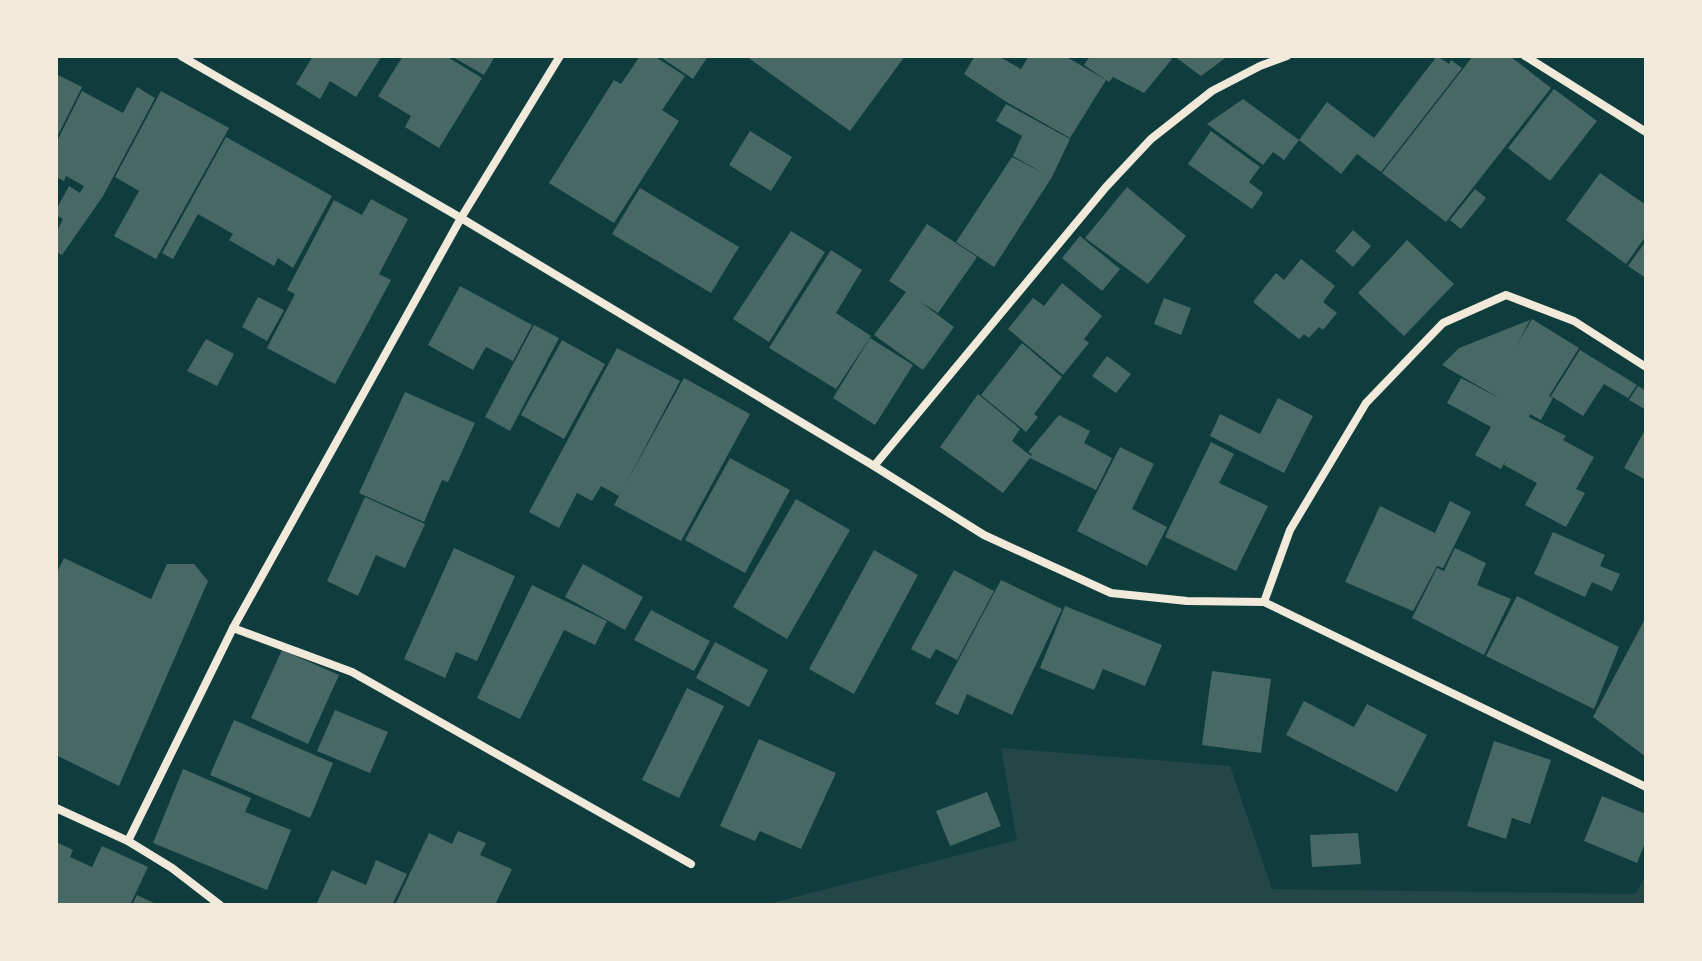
<svg xmlns="http://www.w3.org/2000/svg" width="1702" height="961" viewBox="0 0 1702 961" font-family="'Source Serif 4',serif">
<style>
.green{fill:#244646}
.building{fill:#486865}
.lines{fill:none;stroke-linecap:round;stroke-linejoin:round}
.minor{stroke:#f1e9da;stroke-width:8}
</style>
<rect width="100%" height="100%" fill="#0f3d3e"/>
<!-- green -->
<path class="green" d="M1001 748 1230 766 1272 889 1635 894 1646 876V905H764L1017 840Z"/>
<!-- building -->
<g class="building">
<path d="M313 56H382L356 97 330 81 320 99 296 84Z"/>
<path d="M403 56H446L482 78 439 148 405 127 411 116 378 96Z"/>
<path d="M451 56H495L484 75Z"/>
<path d="M640 56H654L685 76 662 110 679 121 614 223 549 183 614 80 621 84Z"/>
<path d="M659 56H708L693 79Z"/>
<path d="M746 56H905L850 131Z"/>
<path d="M975 56H998L1021 69 1029 56H1065L1106 80 1070 138 1005 101 964 74Z"/>
<path d="M1090 56H1169L1172 59 1144 93 1113 77 1109 82 1084 65Z"/>
<path d="M1174 56H1228L1201 76Z"/>
<path d="M1437 56 1449 64 1451 60 1462 68 1381 172 1357 154 1341 174 1299 140 1327 102 1374 138Z"/>
<path d="M1473 56H1510L1551 88 1446 222 1382 173Z"/>
<path d="M56 74 82 87 56 139Z"/>
<path d="M137 87 155 98 103 196 62 255 56 252V233L63 219 56 215V210L69 186 80 193 84 186 66 176 64 181 56 177V143L82 91 123 113Z"/>
<path d="M1554 89 1597 121 1550 181 1508 148Z"/>
<path d="M161 91 229 128 156 259 114 236 139 191 115 177Z"/>
<path d="M1243 99 1299 140 1284 160 1273 152 1263 165 1207 124Z"/>
<path d="M1006 104 1070 139 1052 177 994 267 956 242 1012 157 1045 174 1013 156 1022 136 996 121Z"/>
<path d="M750 131 792 157 771 191 729 165Z"/>
<path d="M1211 131 1260 167 1249 182 1263 193 1252 209 1188 164Z"/>
<path d="M226 137 332 196 293 268 278 258 274 266 229 240 233 234 198 214 173 259 162 253Z"/>
<path d="M1600 173 1646 205V236L1626 264 1566 220Z"/>
<path d="M1127 187 1186 236 1148 284 1085 238Z"/>
<path d="M640 188 739 247 711 293 612 234Z"/>
<path d="M1475 189 1486 198 1461 229 1450 220Z"/>
<path d="M371 199 408 219 379 274 391 280 335 384 267 348 295 294 287 290 334 200 362 215Z"/>
<path d="M927 224 977 257 938 313 919 301 954 327 923 370 874 335 906 292 889 281Z"/>
<path d="M1353 230 1371 246 1353 267 1335 251Z"/>
<path d="M791 231 825 252 769 342 733 319Z"/>
<path d="M1080 236 1120 269 1102 291 1062 258Z"/>
<path d="M1407 240 1454 284 1404 336 1358 293Z"/>
<path d="M1646 241V278L1628 266Z"/>
<path d="M831 250 862 270 836 313 871 336 836 389 769 348Z"/>
<path d="M1301 259 1335 286 1323 302 1337 313 1323 330 1319 327 1309 338 1304 334 1299 339 1253 302 1276 273 1284 280Z"/>
<path d="M1062 283 1102 316 1084 339 1089 343 1063 375 1008 329 1033 298 1044 306Z"/>
<path d="M460 286 532 325 513 361 486 347 473 370 428 345Z"/>
<path d="M258 297 284 310 267 341 242 327Z"/>
<path d="M1164 298 1191 308 1181 335 1154 324Z"/>
<path d="M1532 319 1579 348 1549 396 1553 398 1541 420 1530 414 1529 417 1566 436 1563 440 1594 457 1576 489 1585 493 1566 527 1525 505 1537 483 1504 465 1508 457 1501 469 1475 455 1491 427 1447 403 1461 378 1501 399 1442 365 1459 348 1530 320 1516 347Z"/>
<path d="M534 325 559 338 510 431 485 417Z"/>
<path d="M870 338 913 365 875 425 833 398Z"/>
<path d="M206 339 234 354 217 386 187 371Z"/>
<path d="M562 340 605 364 564 439 521 415Z"/>
<path d="M1022 343 1062 377 1034 414 1038 417 1026 432 981 395Z"/>
<path d="M617 348 680 381 625 485 684 378 750 414 681 541 614 505 619 496 601 486 592 501 577 493 559 528 529 512Z"/>
<path d="M1580 350 1637 385 1628 398 1604 384 1583 416 1551 396Z"/>
<path d="M1107 356 1131 374 1116 393 1092 376Z"/>
<path d="M1638 386 1646 391V410L1629 400Z"/>
<path d="M405 392 475 423 448 482 442 480 424 522 359 493Z"/>
<path d="M978 394 1020 429 1012 441 1031 456 1032 454 1028 452 1059 415 1090 431 1084 443 1112 458 1096 490 1030 458 1003 493 940 447Z"/>
<path d="M1278 398 1313 416 1284 473 1210 436 1220 414 1260 434Z"/>
<path d="M1646 428V480L1624 468Z"/>
<path d="M1211 442 1234 454 1219 483 1268 506 1236 571 1165 537Z"/>
<path d="M1120 447 1154 464 1132 509 1167 527 1147 566 1077 531Z"/>
<path d="M730 458 790 490 745 573 685 540Z"/>
<path d="M365 497 425 524 405 568 376 555 358 596 327 581Z"/>
<path d="M796 499 850 530 787 639 733 607Z"/>
<path d="M1450 501 1471 512 1443 568 1437 566 1413 611 1345 582 1380 506 1435 533Z"/>
<path d="M1553 532 1605 555 1600 566 1620 574 1612 591 1592 582 1585 597 1534 574Z"/>
<path d="M454 548 515 576 477 661 456 652 445 678 404 659Z"/>
<path d="M1455 548 1486 563 1477 585 1511 599 1484 655 1412 618 1437 568 1444 571Z"/>
<path d="M874 550 918 575 854 694 809 669Z"/>
<path d="M64 558 151 599 167 564H194L208 581 119 786 56 755V574Z"/>
<path d="M583 564 643 597 625 630 565 597Z"/>
<path d="M954 570 994 591 957 660 936 649 930 659 911 649Z"/>
<path d="M1001 580 1062 609 1012 715 967 694 958 715 935 704Z"/>
<path d="M532 585 607 621 595 645 564 630 520 719 477 698Z"/>
<path d="M1517 596 1619 647 1594 709 1486 656Z"/>
<path d="M1065 606 1162 645 1145 686 1103 669 1094 690 1040 668Z"/>
<path d="M651 610 710 641 694 671 634 640Z"/>
<path d="M1646 617V757L1593 717Z"/>
<path d="M715 642 768 670 749 707 696 678Z"/>
<path d="M282 650 339 675 308 744 251 718Z"/>
<path d="M1212 671 1271 679 1261 753 1202 745Z"/>
<path d="M687 688 724 706 679 798 642 780Z"/>
<path d="M1304 701 1354 727 1367 704 1427 735 1397 792 1286 735Z"/>
<path d="M335 710 388 732 370 773 317 751Z"/>
<path d="M234 720 333 763 310 818 210 775Z"/>
<path d="M759 739 836 773 801 849 760 831 755 841 720 826Z"/>
<path d="M1494 741 1551 760 1530 824 1512 818 1506 839 1467 826Z"/>
<path d="M183 769 251 798 245 812 291 830 267 890 153 843Z"/>
<path d="M987 792 1001 826 950 846 936 811Z"/>
<path d="M1602 796 1646 814V840L1637 863 1584 841Z"/>
<path d="M458 831 486 843 480 855 512 869 495 905H395L429 833 452 844Z"/>
<path d="M1358 833 1361 864 1312 867 1310 835Z"/>
<path d="M56 842 73 850 70 857 92 867 102 846 148 867 130 905H56Z"/>
<path d="M376 860 407 874 392 905H316L332 870 366 885Z"/>
<path d="M137 895 158 905H132Z"/>
</g>
<g class="lines">
<!-- minor -->
<g class="minor">
<path d="M181 56 461 218 874 466 984 535 1111 593 1187 601 1264 602 1646 787"/>
<path d="M1525 56 1646 132"/>
<path d="M874 466 1106 187 1151 139 1212 91 1260 66 1287 56"/>
<path d="M1264 602 1290 530 1366 403 1443 323 1506 295 1574 321 1646 367"/>
<path d="M233 628 352 672 691 864"/>
<path d="M56 808 128 841 172 868 220 905"/>
<path d="M128 841 233 628 461 218 560 56"/>
</g>
</g>
<!-- border -->
<rect width="1702" height="961" fill="none" stroke="#f1e9da" stroke-width="116"/>
</svg>
